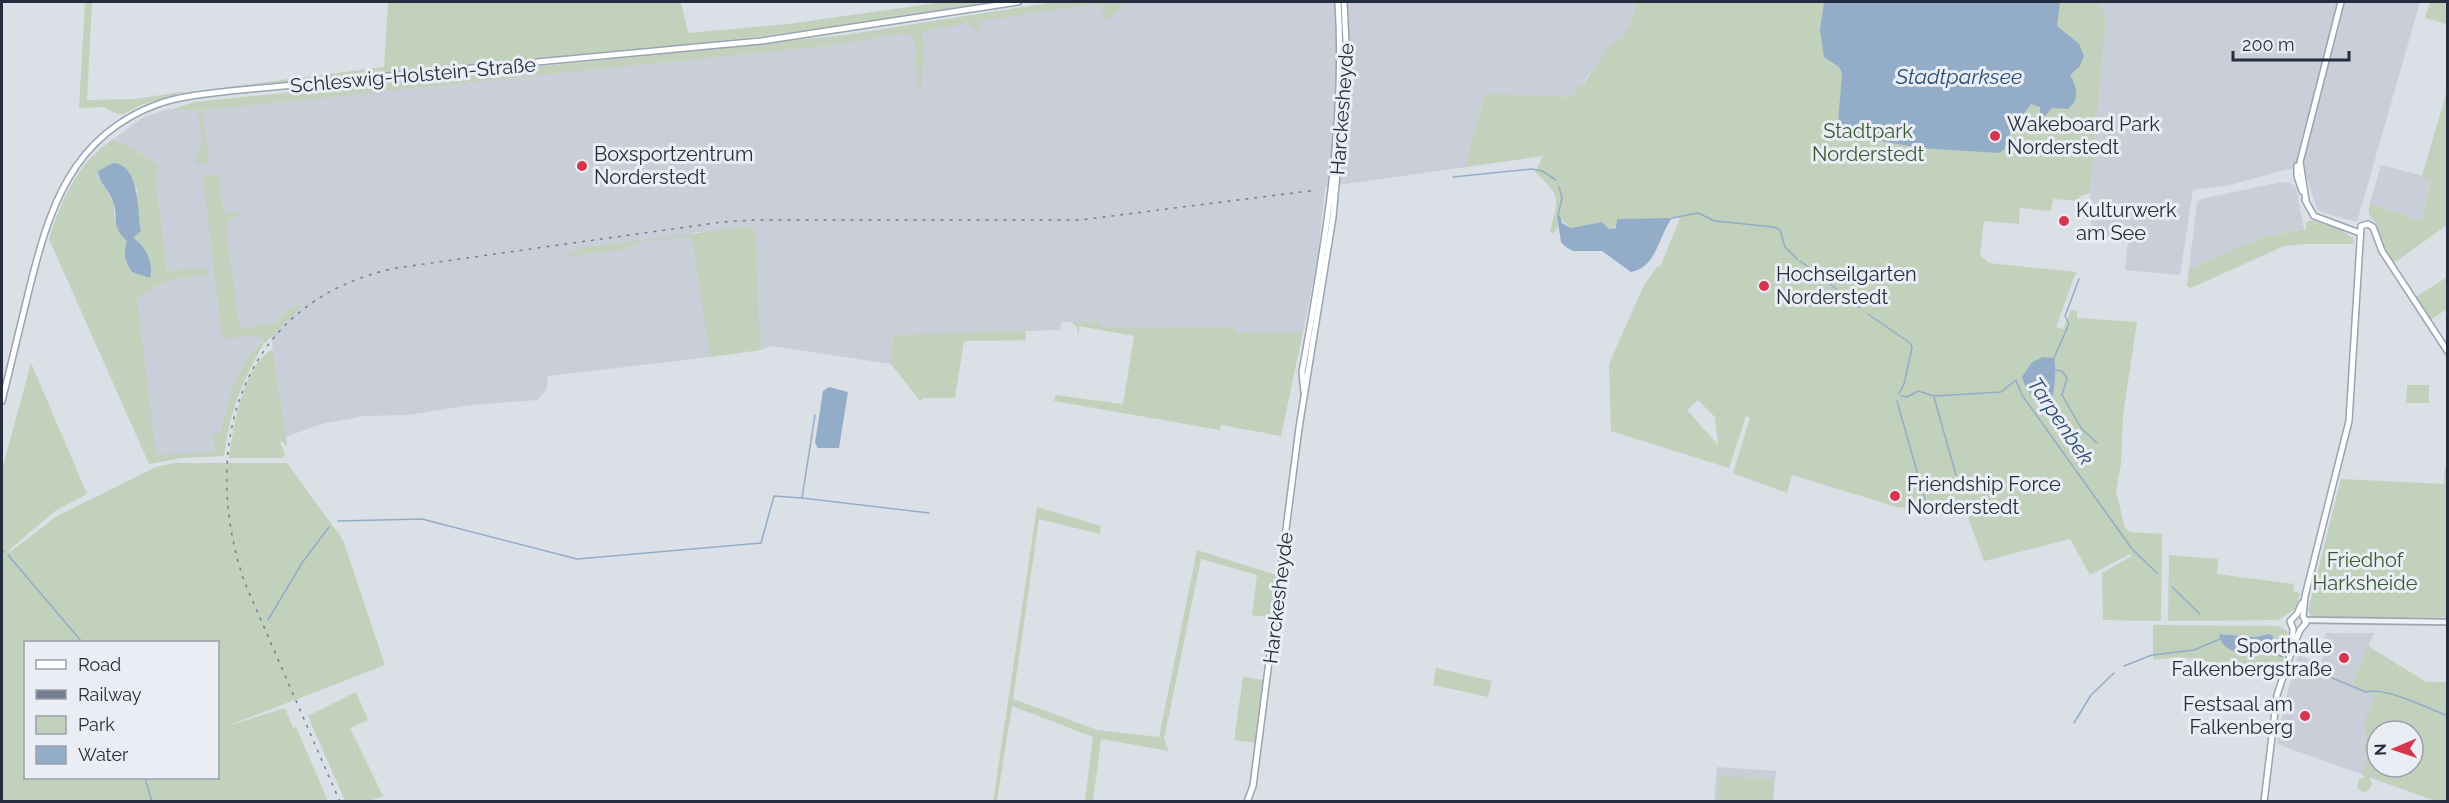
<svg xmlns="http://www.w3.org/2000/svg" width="2449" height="803" viewBox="0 0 2449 803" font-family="Raleway,sans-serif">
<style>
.built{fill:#c9ced9;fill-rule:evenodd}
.green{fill:#c1d1bb;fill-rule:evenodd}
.water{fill:#93adc9}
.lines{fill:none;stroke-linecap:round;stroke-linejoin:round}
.stream{stroke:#93adc9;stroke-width:1.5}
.minor-casing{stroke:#a0a6b0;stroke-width:8}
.major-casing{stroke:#99a4b3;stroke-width:8}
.minor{stroke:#edf0f5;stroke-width:4.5}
.major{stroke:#fff;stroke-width:5}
.rail{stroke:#737f91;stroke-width:1.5;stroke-dasharray:3 6;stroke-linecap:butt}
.poi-dot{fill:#d6354e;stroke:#eaeef4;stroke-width:2}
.labels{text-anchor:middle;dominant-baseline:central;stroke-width:6;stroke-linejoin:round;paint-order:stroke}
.street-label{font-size:20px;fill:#242d3d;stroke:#eaeef4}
.poi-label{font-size:20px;fill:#242d3d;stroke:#eaeef4;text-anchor:start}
.park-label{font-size:20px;fill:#385a31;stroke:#eaeef4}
.water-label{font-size:21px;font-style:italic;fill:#2c4c73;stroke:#eaeef4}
</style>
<rect width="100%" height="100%" fill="#dbdfe6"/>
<!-- built -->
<g class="built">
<path d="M1111 2H1637L1625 35 1618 43 1609 46 1603 60 1586 77 1584 86 1578 85 1572 97 1485 93 1465 167 1325 187 1318 255 1303 332 1235 333V327L1101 328 1097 322H1062L1060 330 893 335 891 364 772 346 761 350 756 233 694 232 710 357 548 376 547 389 537 400 471 405 408 415 365 416 321 424 286 437 271 336 263 345 261 343 255 347 215 449 209 452 163 456 156 455 154 450 137 297 168 280 207 275 206 267 167 271 156 180 159 165 124 143 112 140 142 118 173 107 170 109 198 110 826 46 1051 9Z"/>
<path d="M2101 2H2420L2357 222 2321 212 2317 209 2303 167 2288 169 2230 185 2193 190 2180 275 2125 270 2128 243 2112 242 2103 234 2092 232 2090 193 2106 22Z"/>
<path d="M2381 165 2431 178 2422 221 2370 203Z"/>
<path d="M2281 182 2290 183 2296 188 2304 229 2265 236 2189 269 2197 202 2201 199Z"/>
<path d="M2326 633H2374L2352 686 2447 723V801H2436L2277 744 2285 702 2298 655 2321 663 2327 644 2323 642ZM2377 731H2413V767H2377Z"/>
<path d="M1717 767 1776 771 1773 801 1714 802Z"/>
</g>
<!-- green -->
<g class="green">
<path d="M85 2H92L87 100 135 99 188 91 141 105 124 114H117L104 107 79 108Z"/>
<path d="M388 2H681L688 33 788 24 943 2H994C741 46 483 65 227 87L384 67Z"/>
<path d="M1055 2H1125L1111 18 1105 19 1101 6 1094 4 981 21 978 32 969 23 922 32 925 61 922 67V86L918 87 914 38 907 33 826 46 202 110 209 163 195 164 202 138 198 110H169L195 102 844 35Z"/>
<path d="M1637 2H2101L2106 22 2090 193 2079 197 2078 201 2053 199 2051 211 2020 208 2019 224 1984 221 1980 255 1989 263 2076 272 2056 327 2063 329 2071 310 2077 311V318L2137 322 2123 415 2121 464 2116 491 2125 528 2130 532 2162 534 2161 621 2103 620 2102 573 2132 556 2130 554 2090 575 2070 539 1984 561 1966 512 1943 516 1923 509 1897 507 1792 475 1787 493 1733 473 1750 418 1746 416 1729 468 1611 431 1609 364 1644 285 1657 267H1660L1680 218 1633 221 1609 229 1602 222 1571 228 1557 216 1558 227 1553 234 1550 232C1558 197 1563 198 1535 172L1543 156 1465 167 1485 93 1572 97 1578 85 1584 86C1588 71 1603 61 1609 46 1628 40 1631 19 1637 2ZM1698 400 1715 417 1718 445 1687 410Z"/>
<path d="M2430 2H2447V24L2425 18Z"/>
<path d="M2447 91V225L2394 263 2380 238 2377 224C2370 216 2367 215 2370 203L2422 221 2431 179 2422 176Z"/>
<path d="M112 140 124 143 159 165 156 180 167 271 206 267 207 275 168 280 137 297 156 455 209 452 215 449 213 434 221 433C226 407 239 359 261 343L263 345C242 381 229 414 224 456L181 458 149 464 49 239C61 201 77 163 112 140ZM113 163 137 189 136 204 141 231 132 238 114 218V203L98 177V171Z"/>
<path d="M218 174 224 214 242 211 229 221 226 231 240 329 275 323 288 310 304 304 266 342 256 335 222 339 203 177Z"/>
<path d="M2310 220 2338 228 2353 238 2354 244H2304L2284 246 2191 288 2187 286 2189 269 2265 236 2306 229V223Z"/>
<path d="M751 226 756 233 761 350 710 357 693 243 687 237 644 241 625 249 569 256 568 253 575 249Z"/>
<path d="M2447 277V309L2430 320 2416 297Z"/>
<path d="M1071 322H1097L1102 328 1235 327V333L1303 332 1281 436 1221 425 1220 430 1054 401 1056 395 1123 404 1134 336 1079 326V336L1077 327Z"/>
<path d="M1025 330 1026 340 964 341 955 398H924L920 401 891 364 893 335Z"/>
<path d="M273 349 286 437 287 447 282 441 280 442 285 455 282 458H229C233 427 243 365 273 349Z"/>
<path d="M31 363 87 494 55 511 9 550 10 552 57 516 156 467 175 463H287L343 540 385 665 225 727 285 708 293 728 296 727 328 801H2V470ZM26 642H218V778H26Z"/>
<path d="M2407 385H2429V403H2406Z"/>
<path d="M2445 467 2447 468V617L2313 619 2308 611 2341 479 2444 484Z"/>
<path d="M1037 507 1101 526 1100 534 1039 519 1013 699 1097 730 1159 737 1197 550 1279 576 1273 618 1252 615 1257 575 1201 559 1164 739 1169 751 1101 739 1093 801H1085L1093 737 1012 706 997 801 993 802Z"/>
<path d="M2169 555 2218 559 2217 574 2294 584 2293 591 2300 593 2296 608 2278 620 2168 621Z"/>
<path d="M2153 625 2278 626 2287 631 2289 641 2282 665 2224 664 2180 657 2153 660ZM2220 634 2255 637 2269 634 2277 655C2261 655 2222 658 2220 634Z"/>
<path d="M2368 646 2426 682H2447V801H2436L2369 777 2372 784 2368 791 2362 792 2357 787 2359 779 2366 777 2362 775 2370 754 2363 751 2367 741 2365 721 2375 695 2352 686ZM2377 731H2413V767H2377Z"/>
<path d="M1436 668 1492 681 1488 697 1433 685Z"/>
<path d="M1243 677 1264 680 1256 743 1234 740Z"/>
<path d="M356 692 368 720 350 728 383 796 370 801H345L308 716Z"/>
<path d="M1719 776 1773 779V801L1717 799Z"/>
</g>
<!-- water -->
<g class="water">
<path d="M1824 2H2060L2057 26 2079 44 2084 56 2080 66 2070 75C2077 87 2080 99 2068 109L2052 108 2045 116 2040 115V107L2031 104 2010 133 2004 150 1999 153 1919 148 1844 134 1840 130 1838 123 1842 73 1839 67 1824 57 1820 30Z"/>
<path d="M113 163C140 164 137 211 141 231L133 238C145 244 154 264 150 278L132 272C125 261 123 254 127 241 110 225 119 218 113 201 109 190 98 182 98 171Z"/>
<path d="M1557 216H1560L1562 223 1571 228 1602 222 1609 229 1616 228 1617 219 1672 218C1658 237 1657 267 1631 272L1602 251H1573L1566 247 1561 242Z"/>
<path d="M2043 357 2054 358C2057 367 2054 403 2048 411H2043L2026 388 2022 377 2032 362Z"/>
<path d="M829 387 848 392 839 448H818L815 443 823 391Z"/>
<path d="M2219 634 2255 637 2269 634 2273 636 2272 645 2277 655C2272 655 2268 652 2263 653 2247 654 2223 656 2219 634Z"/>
</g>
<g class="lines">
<!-- stream -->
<g class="stream">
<path d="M1453 177 1532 169 1542 171 1556 180"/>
<path d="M1558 216 1562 198 1559 187"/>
<path d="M1672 218 1698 213 1715 221 1774 227 1780 230 1785 247 1797 259"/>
<path d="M1800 261 1818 274"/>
<path d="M1820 276 1860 308"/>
<path d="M1868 314 1910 343 1912 348 1904 384 1899 394"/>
<path d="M2054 358 2069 324 2065 316 2079 279"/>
<path d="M2054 370 2062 371 2067 378 2062 395 2081 428 2097 443"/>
<path d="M1901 396 1907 397 1918 391 1934 396 2001 392 2016 380 2022 395 2132 549 2157 573"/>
<path d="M1934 397 1956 475"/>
<path d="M1897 401 1925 500"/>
<path d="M802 498 929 513"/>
<path d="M338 521 422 519 577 559 761 543 774 496 802 498 815 415"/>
<path d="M2 549 4 552"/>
<path d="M8 555 82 642"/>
<path d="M2172 587 2200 614"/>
<path d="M268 620 302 563 329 527"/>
<path d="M2276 654 2282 657"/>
<path d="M2298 664 2366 692C2384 686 2429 709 2448 716"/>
<path d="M2124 666 2152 655 2194 650 2220 639"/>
<path d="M2074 723 2091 695 2114 673"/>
<path d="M145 778 152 802"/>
</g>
<defs>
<path id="minor" d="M2305 620 2448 622"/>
<g id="major">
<path d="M2297 166V176L2302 191"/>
<path d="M2305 200 2314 216 2360 233"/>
<path d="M2306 201 2300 162 2341 2"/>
<path d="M1304 392 1302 372C1324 250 1346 126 1338 2"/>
<path d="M2 401C11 364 20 327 29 290 49 209 71 136 158 104 181 96 206 94 230 91L761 41 1018 2"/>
<path d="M2292 648 2293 629 2290 621 2297 614 2302 603"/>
<path d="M1247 802 1253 786 1299 428 1333 217 1347 63 1344 2"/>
<path d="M2264 802 2277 695 2292 650 2300 630 2306 623 2303 616 2305 596 2349 421 2361 226 2368 224 2373 227 2382 251 2448 352"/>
</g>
</defs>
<!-- minor casing -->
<use href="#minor" class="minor-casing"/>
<!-- major casing -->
<use href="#major" class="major-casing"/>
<!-- minor -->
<use href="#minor" class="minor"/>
<!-- major -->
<use href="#major" class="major"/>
<!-- rail -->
<path class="rail" d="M340 802 244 581C198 444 242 300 396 268L722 222 755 220H1080L1317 190"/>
</g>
<!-- markers -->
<g class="poi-dot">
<circle cx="1995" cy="136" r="6"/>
<circle cx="582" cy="166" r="6"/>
<circle cx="2064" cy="221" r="6"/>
<circle cx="1764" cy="286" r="6"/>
<circle cx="1895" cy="496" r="6"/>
<circle cx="2344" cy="658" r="6"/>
<circle cx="2305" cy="716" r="6"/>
</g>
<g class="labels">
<!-- street labels -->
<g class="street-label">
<text transform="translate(413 75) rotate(-5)">Schleswig-Holstein-Straße</text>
<text transform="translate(1342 109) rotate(-86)">Harckesheyde</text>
<text transform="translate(1278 598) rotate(-83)">Harckesheyde</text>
</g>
<!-- poi labels -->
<g class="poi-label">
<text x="2007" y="124">Wakeboard Park<tspan x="2007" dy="23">Norderstedt</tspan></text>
<text x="594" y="154">Boxsportzentrum<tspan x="594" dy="23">Norderstedt</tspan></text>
<text x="2076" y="210">Kulturwerk<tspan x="2076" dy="23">am See</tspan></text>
<text x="1776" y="274">Hochseilgarten<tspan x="1776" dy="23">Norderstedt</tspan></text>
<text x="1907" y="484">Friendship Force<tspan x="1907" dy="23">Norderstedt</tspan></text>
<text x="2332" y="646" text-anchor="end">Sporthalle<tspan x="2332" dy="23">Falkenbergstraße</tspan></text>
<text x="2293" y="704" text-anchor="end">Festsaal am<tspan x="2293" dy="23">Falkenberg</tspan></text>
</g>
<!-- park labels -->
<g class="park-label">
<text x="1868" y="131">Stadtpark<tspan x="1868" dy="23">Norderstedt</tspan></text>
<text x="2365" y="560">Friedhof<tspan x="2365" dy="23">Harksheide</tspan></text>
</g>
<!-- water labels -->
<g class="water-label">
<text x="1959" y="76">Stadtparksee</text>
<text transform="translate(2061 421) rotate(56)">Tarpenbek</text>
</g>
</g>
<!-- border -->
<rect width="2449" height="803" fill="none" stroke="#242d3d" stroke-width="6"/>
<!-- legend -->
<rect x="24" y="641" width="195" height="138" fill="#eaeef4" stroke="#9ba1ab" stroke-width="1.5"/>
<rect x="36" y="660" width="30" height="9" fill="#ffffff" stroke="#9ba1ab" stroke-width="1.5"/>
<text x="78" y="671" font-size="18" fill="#242d3d">Road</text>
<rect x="36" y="690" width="30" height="9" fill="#737f91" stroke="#9ba1ab" stroke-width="1.5"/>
<text x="78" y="701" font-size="18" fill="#242d3d">Railway</text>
<rect x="36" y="716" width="30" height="18" fill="#c1d1bb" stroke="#9ba1ab" stroke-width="1.5"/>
<text x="78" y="731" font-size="18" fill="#242d3d">Park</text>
<rect x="36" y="746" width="30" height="18" fill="#93adc9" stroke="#9ba1ab" stroke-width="1.5"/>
<text x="78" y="761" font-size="18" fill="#242d3d">Water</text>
<!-- north arrow -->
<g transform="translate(2395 749) rotate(268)"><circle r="28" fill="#eaeef4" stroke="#9ba1ab" stroke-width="1.5"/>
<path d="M0-4.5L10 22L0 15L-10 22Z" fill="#d6354e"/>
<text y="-9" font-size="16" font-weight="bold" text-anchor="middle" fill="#242d3d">N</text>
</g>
<!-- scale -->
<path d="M2233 51v9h116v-9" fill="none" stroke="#242d3d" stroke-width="3"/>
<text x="2242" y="51" font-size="18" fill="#242d3d" stroke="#eaeef4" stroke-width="4.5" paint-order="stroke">200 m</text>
</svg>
